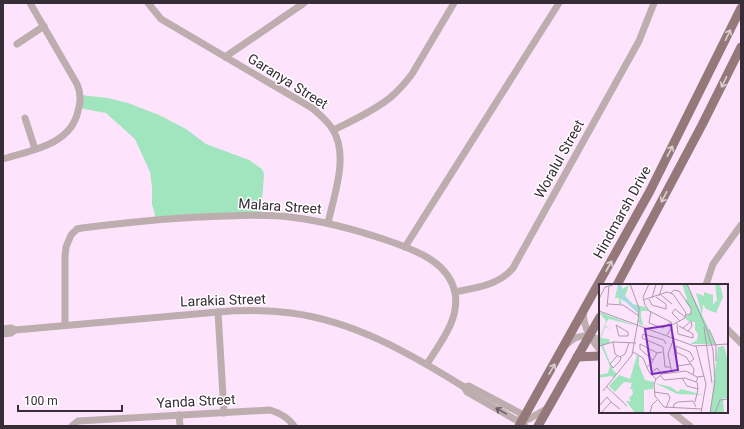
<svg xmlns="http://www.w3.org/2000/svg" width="744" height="429" viewBox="0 0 744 429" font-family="Roboto,sans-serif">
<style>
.green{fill:#a0e5bd}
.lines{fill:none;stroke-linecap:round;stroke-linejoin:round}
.minor{stroke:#beadae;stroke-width:7}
.major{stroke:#957879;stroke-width:9}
.oneway{stroke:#dad0d0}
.oneway2{stroke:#6d6067}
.labels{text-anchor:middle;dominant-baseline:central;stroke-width:3;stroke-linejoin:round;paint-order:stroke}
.street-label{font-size:14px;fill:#372d37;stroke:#fff}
.inset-river{fill:none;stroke:#aad0fe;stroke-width:2}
.inset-road{fill:none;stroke:#ae9aad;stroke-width:1}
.view{fill:#7b2cbf;fill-opacity:0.15;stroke:#7b2cbf;stroke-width:2}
.inset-edge{fill:none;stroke:#372d37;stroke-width:2}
</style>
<rect width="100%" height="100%" fill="#fde3fc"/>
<!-- green -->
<path class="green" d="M80 95 108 98 128 103 159 115 186 129 206 144 249 160 262 169 264 174 261 215 156 219 152 204V187L150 172 135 139 106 113 79 108Z"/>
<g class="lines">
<!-- minor -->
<g class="minor">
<path d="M148 3 161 19 312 108C320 115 328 121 333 130 349 156 334 195 328 223"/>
<path d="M17 44 44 26"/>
<path d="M225 57 304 3"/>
<path d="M25 118 35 149"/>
<path d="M334 130C353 120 374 111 391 97 399 90 406 82 412 74L454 3"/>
<path d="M3 159C31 150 71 145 78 111 81 102 81 93 77 84L30 3"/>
<path d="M405 247 559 3"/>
<path d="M706 285 713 264 741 225"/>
<path d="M455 292C476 288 499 285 513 268L639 41 654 3"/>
<path d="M218 312 224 413"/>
<path d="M583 312C584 328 590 338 600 350"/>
<path d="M65 325V256L66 247 71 235 77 229 82 228C130 222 178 217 226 216 247 215 268 214 290 217 324 221 357 230 389 241 415 250 449 262 455 293 460 319 440 343 427 364"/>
<path d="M3 329 11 328 15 330"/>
<path d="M727 329 741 343"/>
<path d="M3 334 11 333 15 330 218 312C242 310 267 310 291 313 354 321 411 354 464 387L469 386 520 413 525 426"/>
<path d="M566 345C577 334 587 334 600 340"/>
<path d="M464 387 467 392 516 420 529 419 548 408"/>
<path d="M672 412 690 426"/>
<path d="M179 415 180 426"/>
<path d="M72 426 78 421 270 410C280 413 288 417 294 426"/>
</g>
<!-- major -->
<g class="major">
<path d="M617 285 702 125 741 47"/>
<path d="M577 357 600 356"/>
<path d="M519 426 650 191 741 8"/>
<path d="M538 426 600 317"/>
</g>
</g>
<!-- one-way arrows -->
<defs><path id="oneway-shaft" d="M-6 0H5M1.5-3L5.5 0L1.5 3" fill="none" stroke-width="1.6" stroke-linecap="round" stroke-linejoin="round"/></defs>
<g class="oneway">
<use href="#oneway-shaft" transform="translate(728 35) rotate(-64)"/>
<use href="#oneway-shaft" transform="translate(724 82) rotate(116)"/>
<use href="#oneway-shaft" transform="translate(670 151) rotate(-63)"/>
<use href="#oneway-shaft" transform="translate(664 197) rotate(118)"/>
<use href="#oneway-shaft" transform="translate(609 266) rotate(-61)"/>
<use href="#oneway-shaft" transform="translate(552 369) rotate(-60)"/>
</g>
<use class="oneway2" href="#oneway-shaft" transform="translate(501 411) rotate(-151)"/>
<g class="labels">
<!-- street labels -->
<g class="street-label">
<text transform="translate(288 81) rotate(32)">Garanya Street</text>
<text transform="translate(559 159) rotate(-61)">Woralul Street</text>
<text transform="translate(280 206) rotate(4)">Malara Street</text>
<text transform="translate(622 212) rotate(-61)">Hindmarsh Drive</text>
<text transform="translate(223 300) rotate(-2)">Larakia Street</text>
<text transform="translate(196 401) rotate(-3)">Yanda Street</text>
</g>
</g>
<!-- overview -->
<g transform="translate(599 284)">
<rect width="129" height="129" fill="#fde3fc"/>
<path d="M19 0H22L23 5 30 1 26 12 34 20 46 23 50 27H42V32L44 41 51 44 40 40V30L27 18 21 15 23 20H20V14H16ZM83 0H88L117 60H91L98 56 99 50 96 46V38L89 37 86 34 93 27 86 17 88 15ZM116 0H121L124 13 117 29 107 25 104 20 103 31 97 9 105 12V8L114 11V21L118 16ZM0 28 37 42 10 35 8 37 6 42 13 46 6 43 2 54 10 55 11 58 4 61 14 86 18 90 15 94 12 92 0 94V91L9 89 11 82 0 57 7 37ZM125 62 129 77V115L124 114 125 129H111L119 63ZM38 71 40 72V81L46 77 40 81 46 96 55 98 54 105 45 106V129H36L27 117H32L30 114 34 110 33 105H31L33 99 25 98 16 108 10 102 20 91 31 95ZM56 99 72 103 79 108 82 105 104 111 78 110Z" fill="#a0e5bd"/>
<path class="inset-river" d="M20 0 22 11 38 27"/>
<path class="inset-road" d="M31 0 40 24 39 38M50 0 44 13 46 21 50 27 72 38 73 43 68 51M88 0 108 46 114 66 116 97 111 129M72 9 75 6 80 7 92 24V30L87 31M62 11 73 20M60 12 64 0M53 14 57 0M0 15 6 3 14 1M50 15 53 21 67 25V20L57 13M44 16 68 8 74 10 87 29 86 34 73 41M9 20 24 21 40 32M8 23 10 2M0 27 95 62 129 60M52 27 50 39 64 44 72 38M81 37 73 29 76 25 86 33M78 39 79 50 94 54V50L80 42M17 41 29 48V52H20ZM105 43 113 99M84 44 92 37 93 42 89 47M110 45 117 61V77M14 58 16 70 21 73 26 70 30 59M0 62 14 58 37 59M97 62 107 100 102 129M64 63 43 54 44 50 65 56 67 60M64 63 66 83H72M34 68 44 74 50 88 57 95M77 68 87 73 95 85 94 91M0 70V87M18 72 11 80 14 84 21 77 22 73M54 76 41 65V60L58 69M91 78 95 75 91 68 77 62 78 82 92 80M48 83 52 80 58 69 63 68M73 89 69 70 75 54M51 90 58 84 63 90M61 91 65 96 86 94 97 98 99 93M83 94 88 102 99 105M8 103 28 122M4 107 33 71 39 37M55 108 69 110 71 114 67 124M96 118 99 105 98 98M0 122 8 113 12 118M74 124 75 120 79 118 94 117 97 123M103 125 65 123 56 112 55 100 57 95 63 90 87 87 98 93 105 92M2 129 12 118 21 125M51 129 53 121 58 116M116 129 121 116 129 115"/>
<path class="view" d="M72 41 79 86 53 90 46 45Z"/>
<rect width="129" height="129" class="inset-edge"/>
</g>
<!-- border -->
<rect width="744" height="429" fill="none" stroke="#372d37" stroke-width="8"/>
<!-- scale -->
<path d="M18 405v6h104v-6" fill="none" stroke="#372d37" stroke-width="2"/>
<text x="24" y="405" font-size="12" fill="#372d37" stroke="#ffffff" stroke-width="3" paint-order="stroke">100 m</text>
</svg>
